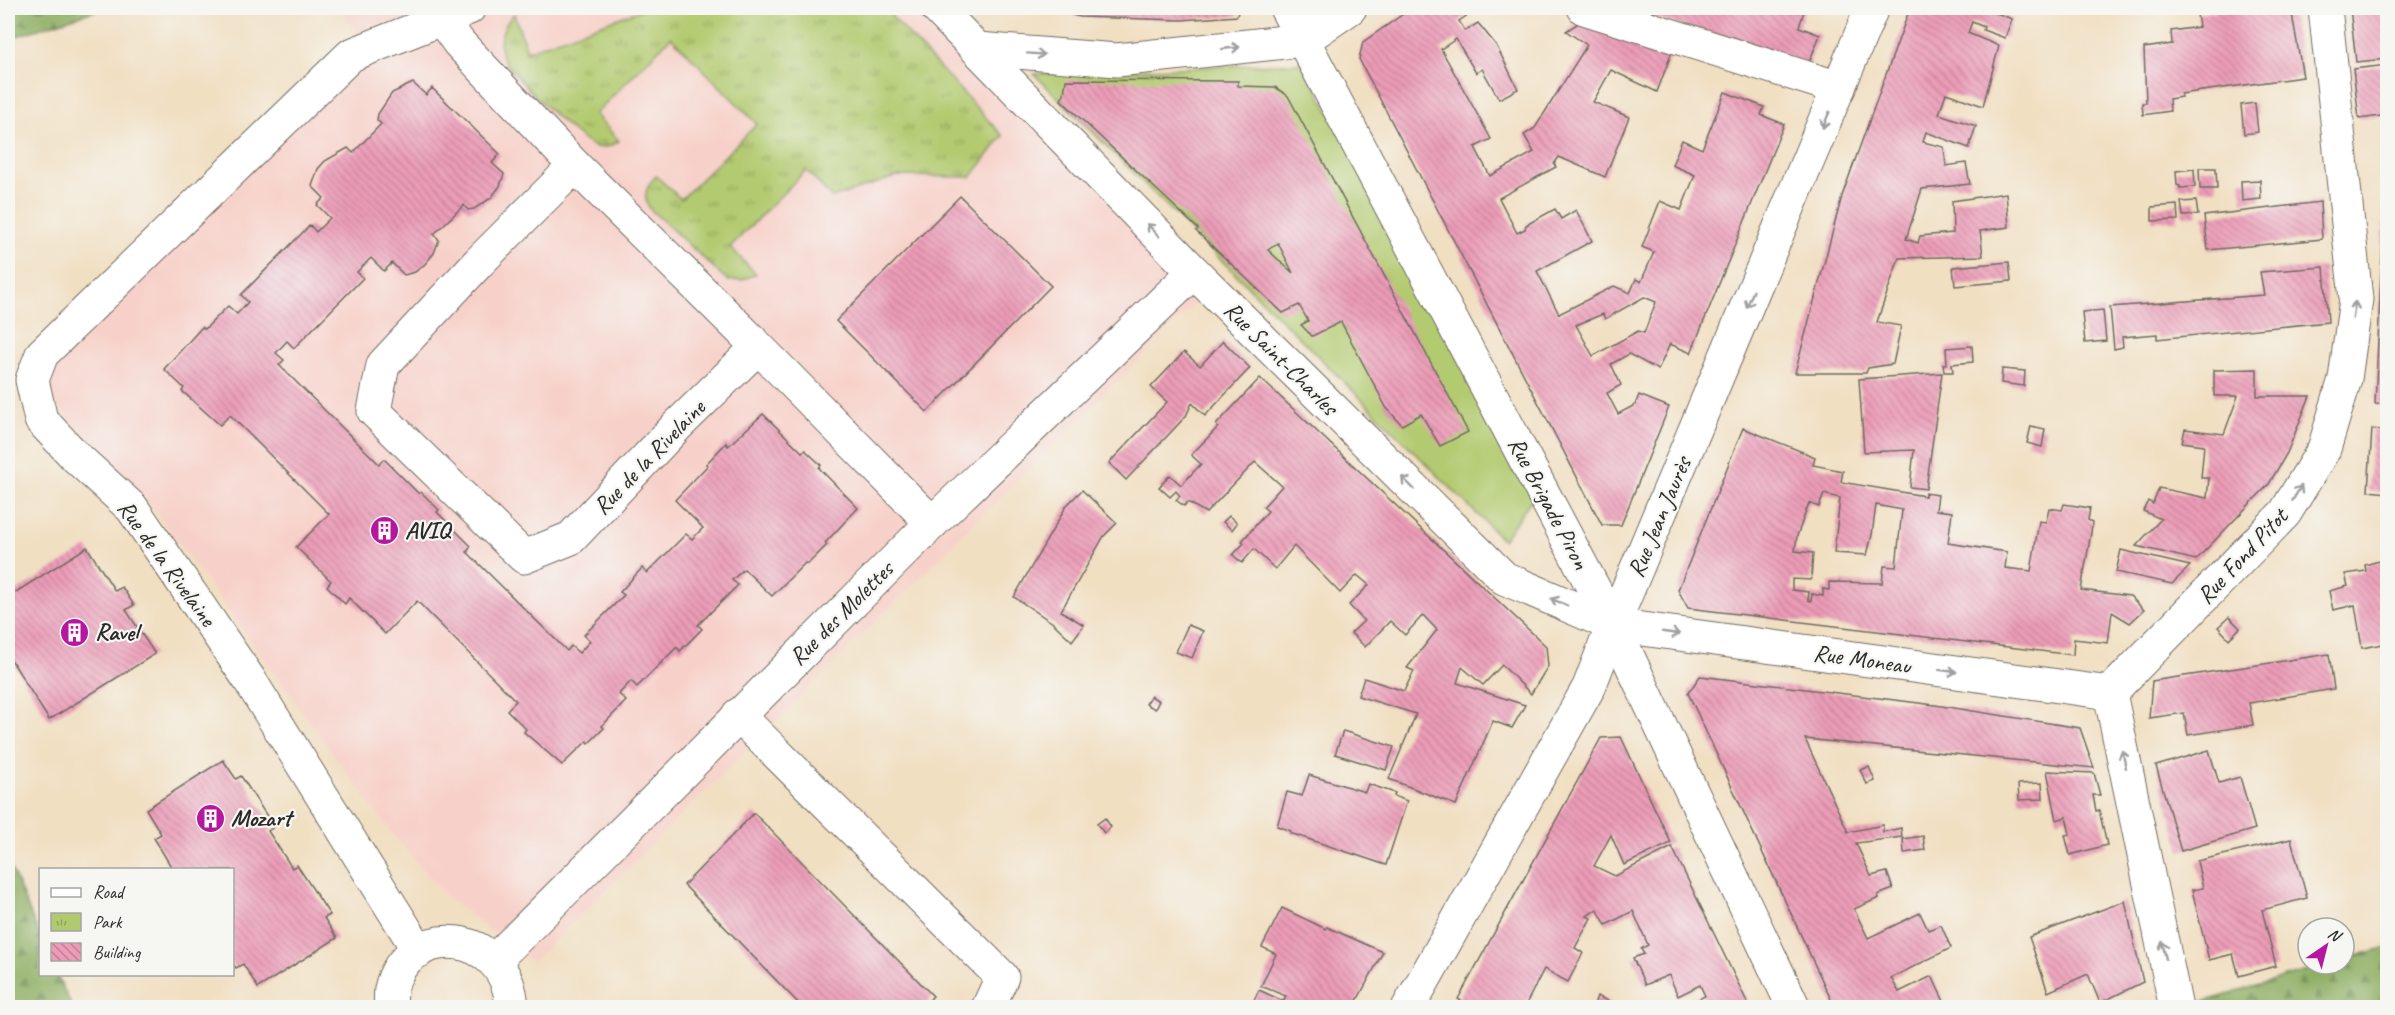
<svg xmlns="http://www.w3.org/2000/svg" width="2395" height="1015" viewBox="0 0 2395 1015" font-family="Caveat,sans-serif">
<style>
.built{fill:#f7d1c9}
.green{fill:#b2ca6f;stroke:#6e7a4d;stroke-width:1.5}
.forest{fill:url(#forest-firs);stroke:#5c6c46;stroke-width:1.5}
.park{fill:url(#park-tufts);stroke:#6e7a4d;stroke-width:1.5}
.building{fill:url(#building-back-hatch);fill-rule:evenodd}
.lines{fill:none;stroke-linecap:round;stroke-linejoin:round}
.minor-casing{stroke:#706a60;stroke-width:35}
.minor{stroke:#fff;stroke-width:33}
.oneway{stroke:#a0a0a0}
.labels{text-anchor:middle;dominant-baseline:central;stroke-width:4.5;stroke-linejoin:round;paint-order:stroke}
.street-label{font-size:24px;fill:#2b2b2b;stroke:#f6f6f2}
.poi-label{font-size:24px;font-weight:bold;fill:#2b2b2b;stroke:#f6f6f2;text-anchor:start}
</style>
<defs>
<pattern id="forest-firs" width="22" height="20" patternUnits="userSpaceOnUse" patternTransform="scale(1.5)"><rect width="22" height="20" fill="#8dae62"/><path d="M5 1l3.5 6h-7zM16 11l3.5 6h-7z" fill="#738e51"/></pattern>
<pattern id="park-tufts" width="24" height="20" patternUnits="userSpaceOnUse" patternTransform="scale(1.5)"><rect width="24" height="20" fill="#b2ca6f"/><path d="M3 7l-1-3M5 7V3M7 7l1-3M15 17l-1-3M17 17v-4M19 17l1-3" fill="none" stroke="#91a45b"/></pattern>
<pattern id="building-back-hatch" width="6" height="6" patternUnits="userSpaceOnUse" patternTransform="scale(1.5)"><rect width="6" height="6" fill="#ed9cb8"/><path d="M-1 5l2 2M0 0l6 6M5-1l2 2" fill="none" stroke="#c07f96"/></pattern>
</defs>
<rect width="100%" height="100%" fill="#f6f6f2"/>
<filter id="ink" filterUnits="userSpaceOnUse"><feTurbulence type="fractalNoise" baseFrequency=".0167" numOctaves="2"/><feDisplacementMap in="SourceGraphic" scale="12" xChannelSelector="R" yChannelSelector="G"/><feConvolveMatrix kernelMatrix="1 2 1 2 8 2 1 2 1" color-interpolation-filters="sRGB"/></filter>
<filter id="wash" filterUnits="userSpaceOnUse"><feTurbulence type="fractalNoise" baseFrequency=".008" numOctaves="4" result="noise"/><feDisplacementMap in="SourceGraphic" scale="24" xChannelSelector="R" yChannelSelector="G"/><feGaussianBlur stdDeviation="1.35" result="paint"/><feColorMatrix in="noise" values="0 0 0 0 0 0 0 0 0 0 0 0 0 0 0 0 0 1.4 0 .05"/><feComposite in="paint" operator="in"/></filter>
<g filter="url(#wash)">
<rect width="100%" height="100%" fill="#f1dfc2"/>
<!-- built -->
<path class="built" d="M341 8H941L1211 288 533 962 447 898 391 832 151 506 32 380 358 35Z"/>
<!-- green -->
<path class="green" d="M1302 63 1540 487 1503 540 1034 74Z"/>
<!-- forest -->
<g class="forest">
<path d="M8 8H103L8 39Z"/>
<path d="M8 861 40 936V974L57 975 72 1007H8Z"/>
<path d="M2387 947V1007L2183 1008 2329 964H2344V959Z"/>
</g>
<!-- park -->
<path class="park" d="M646 8H884L1003 136 971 177 898 176 832 198 806 170 730 247 756 274 742 280 728 281 650 209C642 197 646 186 656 176L681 199 757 124 671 37 595 114 619 141C611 146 602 150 593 146 577 139 507 71 502 56 497 40 503 25 514 14L527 51Z"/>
<g id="blocks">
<!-- building -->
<g class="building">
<path d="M1047 8H1239L1237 16 1181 20 1080 17Z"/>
<path d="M1412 8H1461L1468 15 1459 21 1465 31 1478 23 1496 45 1518 89 1499 99 1482 69 1476 73 1456 39 1441 49 1491 139 1475 147 1490 176 1534 152 1524 135 1535 128 1587 45 1566 31 1583 20 1673 49 1657 92 1611 70 1593 102 1629 117 1605 177 1559 157 1554 164 1556 167 1499 198 1517 233 1525 229 1526 225 1555 209 1561 219 1576 210 1592 241 1537 271 1559 314 1614 286 1630 293 1636 279 1641 282 1654 252 1642 247 1660 201 1681 210 1695 175 1672 165 1682 140 1702 149 1725 92 1764 107 1761 115 1784 124 1691 353 1670 344 1658 370 1629 354 1611 364 1621 385 1607 393 1618 414 1635 405 1639 395 1669 407 1621 525H1602L1359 59 1363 42ZM1644 297 1656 302 1644 333 1638 331 1593 356 1576 325 1603 314 1605 319Z"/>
<path d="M1625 8H1805L1799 27 1820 35 1808 65Z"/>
<path d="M1910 8H1989L1986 9 2012 19 2005 38 1983 30 1984 27 1972 22 1968 33 1999 46 1983 106 1946 93 1939 114 1976 126 1969 148 1926 132 1923 142 1944 147 1946 166 1966 163 1970 184 1922 189 1906 239 1918 243 1920 236 1953 233 1952 201 2006 193 2009 227 1980 231 1983 256 1899 258 1877 322 1901 326 1893 364 1868 368 1866 373H1795L1842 196Z"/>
<path d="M2238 8H2291L2303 77 2181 94V97L2169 99 2170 111 2143 115 2142 103H2146L2144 48 2172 44 2171 31 2199 27 2197 14Z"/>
<path d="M2350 8H2388V59L2356 62Z"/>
<path d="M2388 65V115L2359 119 2353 69Z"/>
<path d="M1066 80 1238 81V86L1275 87 1288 96 1468 432 1440 446 1421 414 1402 425 1386 407 1341 322 1312 336 1301 325 1308 321 1299 305 1283 313 1196 231 1198 229 1172 204 1061 100 1064 94ZM1278 243 1293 273 1268 250Z"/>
<path d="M413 83 426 95 432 88 500 154 492 163 504 174 500 186 491 198 474 209 468 210 464 205 434 234 439 240 434 253 425 264 415 272 404 275 392 263 384 271 371 258 357 272 363 278 294 348 287 341 276 353 284 360 279 365 379 464 384 459 419 494 421 492 439 510 437 512 471 546 467 552 567 651 571 646 579 653 590 641 584 635 624 595 620 592 642 568 647 573 686 534 692 539 703 528 675 500 708 465 706 464 726 443 728 446 763 414 802 452 805 450 821 465 819 468 858 508 825 543 827 545 808 564 805 563 772 596 744 569 732 580 738 585 698 625 702 629 680 651 677 647 637 687 631 681 619 694 626 701 602 726 604 728 589 743 587 741 562 765 524 732 526 729 507 710 516 701 417 601 385 634 349 598 345 604 327 586 331 581 296 547 329 514 230 415 220 425 182 391 184 388 164 369 202 327 205 329 228 306 237 314 248 302 241 295 310 225 316 232 330 218 317 205 324 198 312 186 318 169 325 161 348 148 353 153 381 124 377 120 378 114 392 93Z"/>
<path d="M2255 103 2258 132 2244 134 2241 105Z"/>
<path d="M2385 141H2388V196H2384Z"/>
<path d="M2199 168H2216L2217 189H2200Z"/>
<path d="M2194 169 2195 187 2180 188V186L2177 185 2176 171Z"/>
<path d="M2260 180 2261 199 2242 201 2241 181Z"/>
<path d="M960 196 1051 286 927 412 836 321Z"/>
<path d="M2196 201 2198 215 2183 216 2181 202Z"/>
<path d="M2320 202 2322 239 2208 250 2204 216Z"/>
<path d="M2177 205 2178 220 2152 221V207Z"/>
<path d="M2384 211H2388V405L2375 404Z"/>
<path d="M2009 262 2011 281 1955 286 1953 267Z"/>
<path d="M2324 267 2328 322 2157 339V334L2122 337 2123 347 2114 349 2110 307 2264 295 2260 272Z"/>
<path d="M2103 310 2106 341 2085 343 2082 312Z"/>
<path d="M1223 341 1250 368 1205 416 1192 403 1186 416 1126 480 1109 463 1167 402 1151 387 1184 352 1200 366Z"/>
<path d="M1972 346 1973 362 1952 364 1953 372H1944L1943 364H1947L1946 348Z"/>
<path d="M2002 369 2025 371 2024 386 2001 383Z"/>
<path d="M2257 369V396H2310L2287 453 2269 484 2196 560 2136 546 2161 519 2143 511 2148 501 2153 504 2159 488 2207 498 2209 478H2201L2204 445 2182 442 2185 429 2224 434 2238 396H2214V370Z"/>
<path d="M1942 373 1926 489 1910 487 1914 450 1864 452 1859 379Z"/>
<path d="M1260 378 1546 646 1548 666 1531 694 1502 665 1483 685 1462 667 1457 683 1525 705 1512 728 1493 721 1456 805 1389 779 1416 714 1358 696 1364 678 1404 691 1414 671 1407 668 1437 630 1423 615 1405 635 1390 621 1365 647 1351 633 1364 621 1349 605 1369 585 1357 575 1340 593 1294 546 1275 569 1254 549 1242 563 1233 555 1244 543 1242 541 1268 511 1263 507 1282 486 1255 462 1206 513 1188 502 1184 506 1176 500 1180 496 1176 491 1170 497 1159 487 1170 475 1181 485 1201 464 1191 455 1218 427 1216 425Z"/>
<path d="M2031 426 2045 429 2042 447 2027 443Z"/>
<path d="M1743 428 1815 457 1813 465 1843 471 1841 482 1925 496V493L1938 495 1936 510 1952 512 1948 543 2007 552 2005 568 2031 571 2039 521 2046 522 2049 508 2062 510 2064 504 2090 508 2088 520 2092 522 2091 533 2081 590 2130 596 2144 610 2130 623 2112 612 2108 643 2074 639 2073 655 1688 608 1678 590ZM1824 494 1840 498 1834 553 1867 555 1872 535 1876 505 1902 510 1896 567 1884 566 1882 583 1829 582V590L1823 589V596L1812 594 1811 601 1808 600 1809 592 1792 590V579L1811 580 1813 553 1795 551 1797 536 1809 503 1819 507Z"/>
<path d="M2372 429 2388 431V493L2368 491Z"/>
<path d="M1082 490 1117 523 1104 536 1061 611 1084 625 1072 641 1053 623 1014 597 1067 505Z"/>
<path d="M1229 516 1237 523 1232 530 1223 522Z"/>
<path d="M87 547 115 591 122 587 134 605 126 610 155 654 49 720 8 655V597Z"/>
<path d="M2121 550 2190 566 2172 584 2116 572Z"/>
<path d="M2386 559 2388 564V643L2362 648 2355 605 2333 610 2329 591 2348 586 2345 574 2366 571 2365 565Z"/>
<path d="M2229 617 2240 628 2229 639 2218 627Z"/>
<path d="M1188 625 1203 631 1192 658 1176 652Z"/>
<path d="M2329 654 2334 689 2249 703 2253 725 2188 735 2184 713 2149 718 2152 681Z"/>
<path d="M1700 676 1935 705 2080 728 2094 768 1805 739 1848 832 1883 825V832L1901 828 1902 837 1856 843 1871 876 1887 872 1893 889 1878 895 1879 898 1854 909 1868 938 1920 913 1928 930 1941 925 1951 948 1891 978 1899 992 1932 976 1947 1008H1835L1688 693Z"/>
<path d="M1151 696 1159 701 1155 709 1146 704Z"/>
<path d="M1343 731 1394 747 1386 770 1335 754Z"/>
<path d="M1621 737 1671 843 1624 865 1611 835 1594 866 1615 876 1672 847 1750 1008H1679L1705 996 1700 985 1678 996 1669 975 1645 985 1633 958 1644 954 1641 949 1648 945 1633 911 1606 925 1597 909 1587 916 1591 918 1575 948 1583 953 1568 982 1544 969 1524 1008H1468L1469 1006 1458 999 1601 738Z"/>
<path d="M2209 750 2219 783 2240 777 2255 829 2181 851 2156 766Z"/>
<path d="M223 760 236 779 241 776 274 827 268 831 292 868 297 865 330 915 324 918 337 938 258 988 243 964 236 968 232 963V870H173L154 838 161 834 146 809Z"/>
<path d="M1869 767 1875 781 1867 784 1860 770Z"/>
<path d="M2047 771 2094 773 2100 795H2093L2096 811 2099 810 2107 845 2070 855 2065 835 2070 834 2066 817 2057 820Z"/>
<path d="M1309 775 1365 792 1368 784 1395 793 1394 796 1407 801 1386 865 1290 833 1291 831 1277 826 1287 792 1302 796Z"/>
<path d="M2042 783 2043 799 2019 800 2018 784Z"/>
<path d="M754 813 933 996 922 1008H803L684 885Z"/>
<path d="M1105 818 1111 827 1104 833 1097 824Z"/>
<path d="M1923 836 1925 850 1904 853 1903 839Z"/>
<path d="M2291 839 2307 898 2262 910 2276 966 2239 976 2233 954 2209 960 2192 890 2203 888 2197 861Z"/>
<path d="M2125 901 2143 982 2100 1003 2088 974 2048 992 2029 937Z"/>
<path d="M1282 908 1326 929 1327 927 1383 952 1353 1008H1250L1259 990 1283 1001 1286 996 1261 986 1276 954 1262 947Z"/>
<path d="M1597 996 1610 1002 1609 1008H1593Z"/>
</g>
</g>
</g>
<g filter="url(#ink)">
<use href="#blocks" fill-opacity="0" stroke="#706a60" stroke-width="1.5"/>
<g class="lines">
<defs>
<g id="minor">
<path d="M937 8 1194 272 1504 578 1613 625 2110 693"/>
<path d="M1286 8 1613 625 1794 1008"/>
<path d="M1584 8 1839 88"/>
<path d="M441 18 459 43 575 166"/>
<path d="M978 49 1117 60 1303 40 1350 8"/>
<path d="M758 347 677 426 571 538 524 557 374 411 383 365 479 262 575 166 738 327 758 347 932 523"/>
<path d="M738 715 1002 977 988 1008"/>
<path d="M419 951 249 679 132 508 75 456 41 420 32 380 42 354 351 55 469 8"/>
<path d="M494 961 932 523 1194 272"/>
<path d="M390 1008C391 1002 390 995 391 989 406 921 508 927 512 1008"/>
<path d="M1408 1008 1589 687 1613 625 1872 8"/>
<path d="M2176 1008 2110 693 2285 513 2324 449 2345 379 2356 299 2325 8"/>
</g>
</defs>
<!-- minor casing -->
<use href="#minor" class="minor-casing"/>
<!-- minor -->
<use href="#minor" class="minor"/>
</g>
<!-- one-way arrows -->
<defs><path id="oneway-shaft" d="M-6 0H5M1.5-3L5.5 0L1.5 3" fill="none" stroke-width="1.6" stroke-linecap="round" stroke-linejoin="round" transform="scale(1.5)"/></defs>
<g class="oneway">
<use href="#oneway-shaft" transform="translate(1231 48) rotate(-6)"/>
<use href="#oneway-shaft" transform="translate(1036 54) rotate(4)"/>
<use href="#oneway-shaft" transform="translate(1826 120) rotate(113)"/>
<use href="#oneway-shaft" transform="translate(1153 230) rotate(-134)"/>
<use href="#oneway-shaft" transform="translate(1750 299) rotate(113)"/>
<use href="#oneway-shaft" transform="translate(2354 310) rotate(-82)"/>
<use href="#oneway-shaft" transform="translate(1408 483) rotate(-135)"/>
<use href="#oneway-shaft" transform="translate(2297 493) rotate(-59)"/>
<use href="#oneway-shaft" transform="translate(1559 602) rotate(-157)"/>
<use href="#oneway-shaft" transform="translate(1671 633) rotate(8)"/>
<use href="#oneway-shaft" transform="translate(1948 671) rotate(8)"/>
<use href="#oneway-shaft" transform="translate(2124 759) rotate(-102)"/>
<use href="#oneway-shaft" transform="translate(2164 950) rotate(-102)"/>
</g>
</g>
<!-- icons -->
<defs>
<symbol id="building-disc" viewBox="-11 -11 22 22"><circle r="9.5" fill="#b5179e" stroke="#f6f6f2"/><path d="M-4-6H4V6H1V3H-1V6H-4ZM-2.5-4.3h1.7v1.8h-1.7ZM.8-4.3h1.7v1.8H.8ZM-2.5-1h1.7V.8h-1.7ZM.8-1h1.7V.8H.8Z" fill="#fff"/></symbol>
</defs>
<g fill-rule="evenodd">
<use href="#building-disc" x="368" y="514" width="33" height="33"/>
<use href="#building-disc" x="58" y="616" width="33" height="33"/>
<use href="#building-disc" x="194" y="802" width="33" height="33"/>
</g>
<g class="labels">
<!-- street labels -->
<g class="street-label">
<text transform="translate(1281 358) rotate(45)">Rue Saint-Charles</text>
<text transform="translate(649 457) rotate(-46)">Rue de la Rivelaine</text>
<text transform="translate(1549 503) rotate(62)">Rue Brigade Piron</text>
<text transform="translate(1659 517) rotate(-67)">Rue Jean Jaurès</text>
<text transform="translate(2242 556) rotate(-47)">Rue Fond Pitot</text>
<text transform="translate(167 563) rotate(54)">Rue de la Rivelaine</text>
<text transform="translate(841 613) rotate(-45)">Rue des Molettes</text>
<text transform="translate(1862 659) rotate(8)">Rue Moneau</text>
</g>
<!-- poi labels -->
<g class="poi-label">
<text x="405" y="530">AVIQ</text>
<text x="95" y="632">Ravel</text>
<text x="231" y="818">Mozart</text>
</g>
</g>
<!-- margin -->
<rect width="2395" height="1015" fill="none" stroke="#f6f6f2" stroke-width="30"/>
<!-- legend -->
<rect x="39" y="868" width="195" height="108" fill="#f6f6f2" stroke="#a5a5a2" stroke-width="1.5"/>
<rect x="51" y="888" width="30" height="9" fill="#ffffff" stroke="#a5a5a2" stroke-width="1.5"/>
<text x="93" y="898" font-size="18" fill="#2b2b2b">Road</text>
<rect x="51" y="913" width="30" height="18" fill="url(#park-tufts)" stroke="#a5a5a2" stroke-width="1.5"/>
<text x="93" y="928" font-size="18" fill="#2b2b2b">Park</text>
<rect x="51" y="943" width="30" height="18" fill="url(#building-back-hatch)" stroke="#a5a5a2" stroke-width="1.5"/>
<text x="93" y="958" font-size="18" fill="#2b2b2b">Building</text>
<!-- north arrow -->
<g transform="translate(2326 946) rotate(35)"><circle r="28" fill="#f6f6f2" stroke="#a5a5a2" stroke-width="1.5"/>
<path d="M0-4.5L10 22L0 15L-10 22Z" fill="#b5179e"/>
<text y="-9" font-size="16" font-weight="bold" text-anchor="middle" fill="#2b2b2b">N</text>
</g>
</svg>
